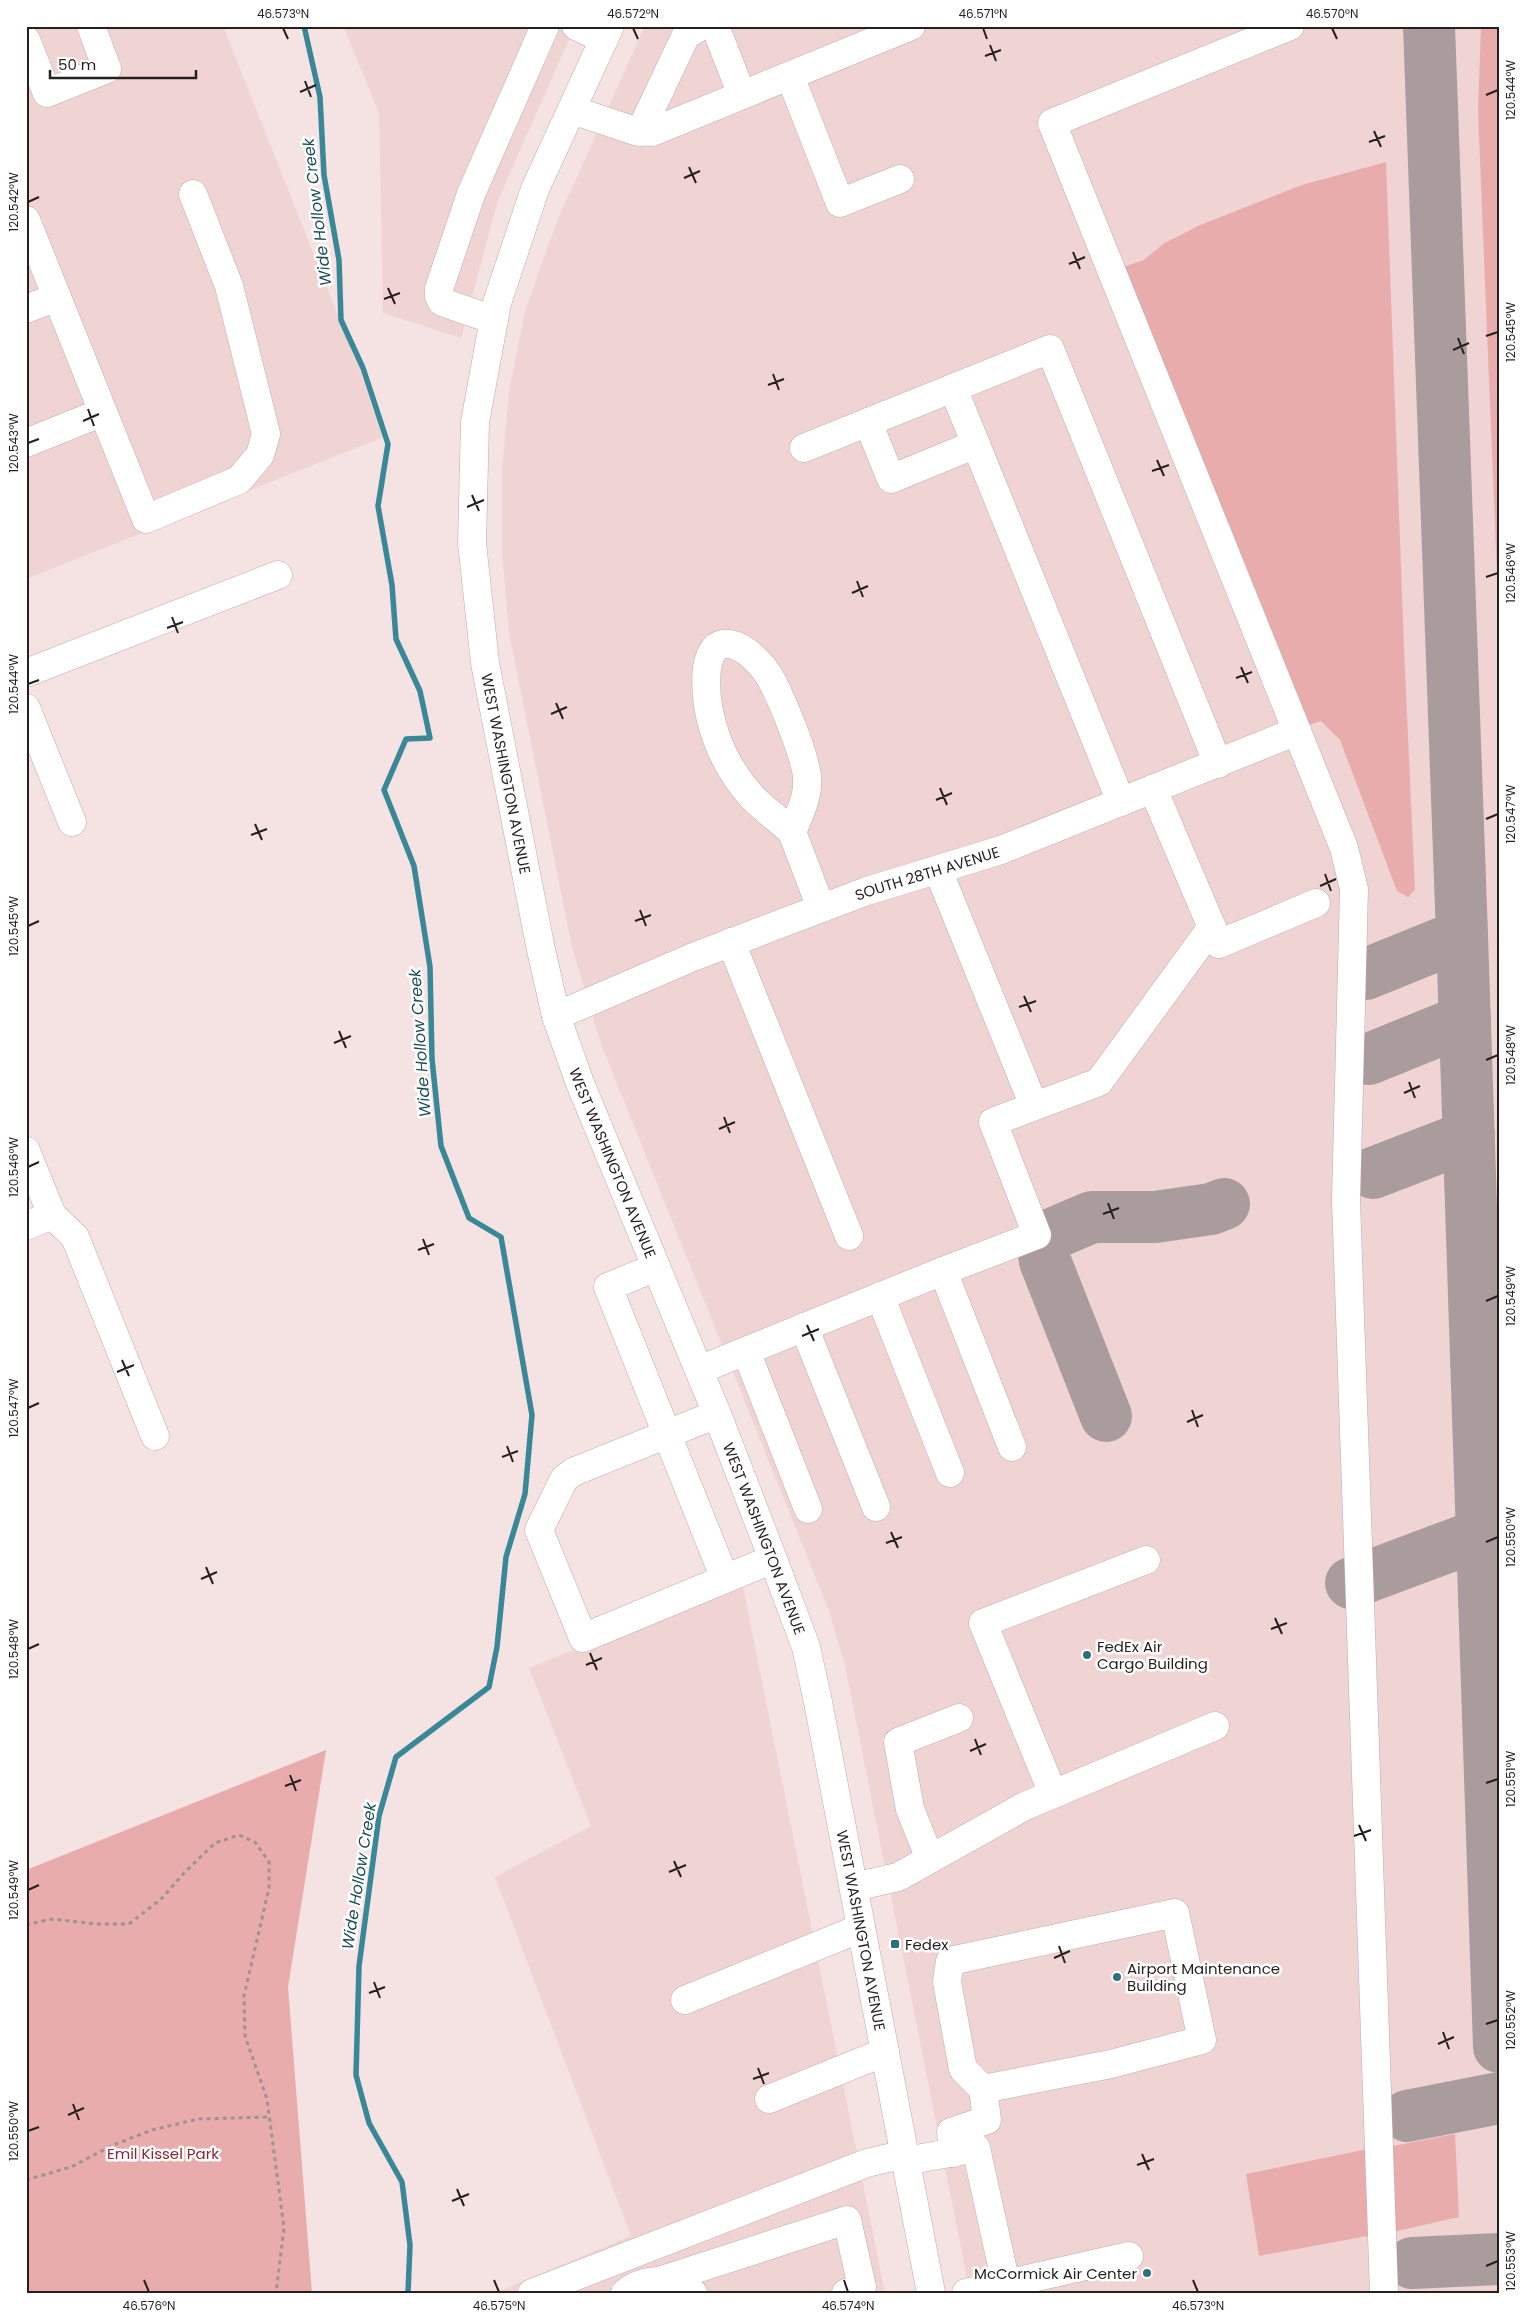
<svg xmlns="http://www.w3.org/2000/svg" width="1525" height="2319" viewBox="0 0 1525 2319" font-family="Poppins,sans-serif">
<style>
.built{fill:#f0d4d4}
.green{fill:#e9acac}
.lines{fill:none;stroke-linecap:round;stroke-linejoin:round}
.stream{stroke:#388897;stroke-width:5.5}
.taxiway{stroke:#aa9c9c;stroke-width:52}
.minor-casing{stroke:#beacac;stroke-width:29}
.major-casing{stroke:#beacac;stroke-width:29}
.path{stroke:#a09292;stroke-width:3;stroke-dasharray:4 4;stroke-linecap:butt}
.minor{stroke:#fff;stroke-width:28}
.major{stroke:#fff;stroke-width:28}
.ticks{fill:none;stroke:#261f1f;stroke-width:2}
.poi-dot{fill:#2b717e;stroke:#fff;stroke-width:2}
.labels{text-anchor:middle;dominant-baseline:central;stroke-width:5;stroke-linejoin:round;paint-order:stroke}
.street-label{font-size:15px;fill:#261f1f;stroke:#fff}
.poi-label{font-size:15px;fill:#261f1f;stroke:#fff;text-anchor:start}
.park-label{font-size:15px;fill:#8b2531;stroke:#fff}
.water-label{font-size:16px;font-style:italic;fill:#1c4e57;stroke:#fff}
.neatline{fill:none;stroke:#261f1f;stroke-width:2}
.ticks-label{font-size:12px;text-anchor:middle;fill:#261f1f}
</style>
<rect width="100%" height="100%" fill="#f5e2e2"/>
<!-- built -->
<g class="built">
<path d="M26 26H223L386 436 26 579Z"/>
<path d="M343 26H575L498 200 461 338 383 313 379 113Z"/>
<path d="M645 26H1499V2293H970L845 1666 829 1611 601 1044 572 947 509 633 502 552V471L509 391 525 311 557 221Z"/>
<path d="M742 1582 885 2293H495L631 2236 495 1877 591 1826 529 1668Z"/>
</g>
<!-- green -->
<g class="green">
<path d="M1481 26H1499V624L1478 111Z"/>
<path d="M1386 162 1404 648 1415 890 1408 897 1397 891 1340 740 1321 721 1303 727 1123 267 1144 260 1163 244 1198 226 1302 185Z"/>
<path d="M326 1750 288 1987 312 2293H26V1870Z"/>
<path d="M1455 2134 1459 2217 1393 2232 1388 2147Z"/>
<path d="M1368 2149 1373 2235 1259 2256 1246 2174Z"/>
</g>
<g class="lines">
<!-- stream -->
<path class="stream" d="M304 26 320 97 324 175 339 260 341 320 363 368 388 444 378 506 392 585 396 639 420 691 430 738 406 739 384 790 414 866 430 967 432 1059 441 1146 469 1218 501 1237 532 1415 525 1494 506 1557 497 1647 489 1687 396 1757 379 1816 359 1966 356 2075 369 2123 402 2182 410 2245 408 2293"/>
<!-- taxiway -->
<g class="taxiway">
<path d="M1429 26 1462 935 1499 2047"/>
<path d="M1366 974 1462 935"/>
<path d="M1369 1059 1465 1020"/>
<path d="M1373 1173 1469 1136"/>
<path d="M1106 1416 1045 1261C1043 1251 1043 1242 1052 1234L1092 1217H1155L1211 1209 1224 1204"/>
<path d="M1351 1583 1482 1534"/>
<path d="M1407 2116 1499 2098"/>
<path d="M1412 2263 1499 2259"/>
</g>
<defs>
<g id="minor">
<path d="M576 26 604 39"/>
<path d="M715 26 742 95"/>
<path d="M1290 26 1052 123 1344 848 1354 889 1346 1200 1384 2293"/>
<path d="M26 40 47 93 107 69 91 26"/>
<path d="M790 76 840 203 900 179"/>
<path d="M572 110 635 131 652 132 911 26"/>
<path d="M640 132 686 35 701 26"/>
<path d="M26 220 146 519 239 480 260 455 266 434 229 286 193 194"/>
<path d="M26 309 57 297"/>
<path d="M494 320 442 302 439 296V289L471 194 545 26"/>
<path d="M953 388 1121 802"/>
<path d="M868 422 891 479 976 444"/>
<path d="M26 443 103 412"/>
<path d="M804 448 1050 349 1218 764"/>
<path d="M26 673 278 575"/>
<path d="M26 708 72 822"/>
<path d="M1153 789 1219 944 1316 903"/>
<path d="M792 832C779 820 764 809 752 797 721 763 702 713 707 668 709 658 712 646 723 644 742 641 764 666 772 681 783 702 805 755 807 777 809 796 799 815 792 832L821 908"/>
<path d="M938 870 1034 1106"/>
<path d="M731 942 849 1236"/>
<path id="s1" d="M556 1016 693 957 867 891 1001 850 1297 731"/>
<path d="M26 1151 52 1215"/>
<path d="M26 1226 52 1215 75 1237 155 1436"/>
<path d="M656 1267 608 1287 725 1579"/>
<path d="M943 1271 1037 1235 993 1122 1099 1082 1212 927"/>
<path d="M880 1296 950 1473"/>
<path d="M804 1327 876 1507"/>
<path d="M746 1351 808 1509"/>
<path d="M699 1370 943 1271 1012 1447"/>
<path d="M717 1414 573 1472 564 1479 539 1530 583 1638 773 1559"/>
<path d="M1053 1794 983 1623 1146 1560"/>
<path d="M930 1859 910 1809 898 1742 959 1718"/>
<path d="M854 1887 898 1877 1025 1806 1215 1726"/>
<path d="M685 2000 861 1928"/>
<path d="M769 2099 885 2052"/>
<path d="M953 2153 951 2132 987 2120 983 2089 963 2069 947 1982 950 1961 1175 1913 1202 2040 1111 2064 983 2089"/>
<path d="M906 2161 976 2148 1006 2284"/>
<path d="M662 2280 847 2220 862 2287 846 2293"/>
<path d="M532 2293 867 2163 905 2154"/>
<path d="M625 2293C647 2276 671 2279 693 2293"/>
<path d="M966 2293 1129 2256"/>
</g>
<g id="major">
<path id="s2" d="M610 26 535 189 497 303 475 422 472 543 485 663 540 945 556 1016 580 1083 717 1414 773 1559 806 1647 818 1702 931 2293"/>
</g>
</defs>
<!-- minor casing -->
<use href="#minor" class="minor-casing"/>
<!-- major casing -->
<use href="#major" class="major-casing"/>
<!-- path -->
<g class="path">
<path d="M26 1925 52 1919 96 1924H129L161 1899 185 1872 215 1843 239 1835 255 1842 269 1862V1888L244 1996 245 2036 267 2099 284 2228 276 2293"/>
<path d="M26 2180 71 2167 113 2145 152 2130 198 2119 269 2117"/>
</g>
<!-- minor -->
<use href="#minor" class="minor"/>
<!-- major -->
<use href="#major" class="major"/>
</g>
<!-- ticks -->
<path class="ticks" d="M283 28 288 39M633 28 638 39M983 28 987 39M1332 28 1337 39M990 45 996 61M985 56 1001 50M305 81 311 97M300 92 316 85M1486 95 1498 90M1374 131 1381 147M1369 142 1385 136M689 167 696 183M684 178 700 171M28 202 39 197M1073 252 1080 269M1069 264 1085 257M388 288 395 304M384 299 400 293M1486 336 1498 332M1458 338 1464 354M1453 350 1469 343M773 374 779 390M768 385 784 379M88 409 94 426M83 421 99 414M28 443 39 439M1157 460 1164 476M1152 471 1169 465M472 495 479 511M467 507 484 500M1486 577 1498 573M857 581 863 597M852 593 868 586M172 617 178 633M167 628 183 622M1241 667 1248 683M1236 678 1252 672M28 684 39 680M556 703 563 719M551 714 567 707M940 788 947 805M936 800 952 793M1486 819 1498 814M255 824 262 840M251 835 267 829M1325 874 1331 891M1320 886 1336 879M640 910 646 926M635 921 651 915M28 926 39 921M1024 996 1031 1012M1019 1007 1036 1001M339 1031 346 1048M334 1043 351 1036M1486 1060 1498 1055M1409 1082 1415 1098M1404 1093 1420 1086M724 1117 730 1133M719 1129 735 1122M28 1167 39 1162M1108 1203 1114 1219M1103 1214 1119 1208M423 1239 429 1255M418 1250 434 1244M1486 1301 1498 1296M807 1325 814 1341M802 1336 819 1329M122 1360 129 1376M117 1372 134 1365M28 1408 39 1403M1192 1410 1198 1427M1187 1422 1203 1415M507 1446 513 1462M502 1457 518 1451M891 1532 898 1548M1486 1542 1498 1537M886 1543 902 1537M206 1567 213 1584M201 1579 217 1572M1275 1618 1282 1634M1271 1629 1287 1623M28 1649 39 1644M590 1653 597 1670M586 1665 602 1658M975 1739 981 1755M970 1751 986 1744M290 1775 296 1791M1486 1783 1498 1779M285 1786 301 1780M1359 1825 1366 1841M1354 1836 1371 1830M674 1861 681 1877M669 1872 686 1865M28 1890 39 1885M1059 1946 1065 1963M1054 1958 1070 1951M374 1982 380 1998M369 1993 385 1987M1486 2024 1498 2020M1443 2032 1449 2049M1438 2044 1454 2037M758 2068 764 2084M753 2079 769 2073M73 2104 79 2120M68 2115 84 2108M28 2131 39 2127M1142 2154 1149 2170M1137 2165 1154 2159M457 2189 464 2206M452 2201 469 2194M1486 2266 1498 2261M144 2280 149 2292M494 2280 499 2292M844 2280 848 2292M1193 2280 1198 2292"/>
<!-- markers -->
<g class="poi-dot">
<circle cx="1087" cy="1655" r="5"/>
<rect x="890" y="1939" width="10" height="10" rx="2.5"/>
<circle cx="1117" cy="1977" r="5"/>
<circle cx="1147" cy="2273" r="5"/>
</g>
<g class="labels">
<!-- street labels -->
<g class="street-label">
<text stroke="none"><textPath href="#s2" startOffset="775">WEST WASHINGTON AVENUE</textPath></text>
<text stroke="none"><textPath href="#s1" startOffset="398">SOUTH 28TH AVENUE</textPath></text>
<text stroke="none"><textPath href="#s2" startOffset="1180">WEST WASHINGTON AVENUE</textPath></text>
<text stroke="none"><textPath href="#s2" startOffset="1585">WEST WASHINGTON AVENUE</textPath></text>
<text stroke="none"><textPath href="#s2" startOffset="1990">WEST WASHINGTON AVENUE</textPath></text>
</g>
<!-- poi labels -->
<g class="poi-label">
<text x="1097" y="1646">FedEx Air<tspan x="1097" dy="17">Cargo Building</tspan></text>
<text x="905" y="1944">Fedex</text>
<text x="1127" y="1968">Airport Maintenance<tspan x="1127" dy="17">Building</tspan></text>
<text x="1137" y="2273" text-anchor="end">McCormick Air Center</text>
</g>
<!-- park labels -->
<g class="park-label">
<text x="163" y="2153">Emil Kissel Park</text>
</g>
<!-- water labels -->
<g class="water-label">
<text transform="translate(317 212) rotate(-97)">Wide Hollow Creek</text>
<text transform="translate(420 1043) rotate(-94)">Wide Hollow Creek</text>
<text transform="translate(359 1876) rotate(-81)">Wide Hollow Creek</text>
</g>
</g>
<!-- border -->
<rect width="1525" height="2319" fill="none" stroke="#ffffff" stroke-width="55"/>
<!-- scale -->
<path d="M50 70v8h146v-8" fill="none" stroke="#261f1f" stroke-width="2.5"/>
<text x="58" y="70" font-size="15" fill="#261f1f" stroke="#ffffff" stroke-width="4" paint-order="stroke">50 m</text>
<rect x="28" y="28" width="1470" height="2264" class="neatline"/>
<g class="ticks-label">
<text x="283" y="18">46.573°N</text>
<text x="633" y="18">46.572°N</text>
<text x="983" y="18">46.571°N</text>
<text x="1332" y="18">46.570°N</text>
<text transform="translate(1511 90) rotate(-90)" y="4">120.544°W</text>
<text transform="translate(14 202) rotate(-90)" y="4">120.542°W</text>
<text transform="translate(1511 332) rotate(-90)" y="4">120.545°W</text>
<text transform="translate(14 443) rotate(-90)" y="4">120.543°W</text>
<text transform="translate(1511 573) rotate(-90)" y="4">120.546°W</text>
<text transform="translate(14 684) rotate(-90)" y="4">120.544°W</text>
<text transform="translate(1511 814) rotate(-90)" y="4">120.547°W</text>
<text transform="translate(14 926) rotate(-90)" y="4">120.545°W</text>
<text transform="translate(1511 1055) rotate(-90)" y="4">120.548°W</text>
<text transform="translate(14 1167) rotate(-90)" y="4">120.546°W</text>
<text transform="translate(1511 1296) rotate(-90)" y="4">120.549°W</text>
<text transform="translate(14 1408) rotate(-90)" y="4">120.547°W</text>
<text transform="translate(1511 1537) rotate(-90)" y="4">120.550°W</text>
<text transform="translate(14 1649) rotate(-90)" y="4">120.548°W</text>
<text transform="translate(1511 1779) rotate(-90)" y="4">120.551°W</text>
<text transform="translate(14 1890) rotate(-90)" y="4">120.549°W</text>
<text transform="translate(1511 2020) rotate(-90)" y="4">120.552°W</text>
<text transform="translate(14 2131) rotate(-90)" y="4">120.550°W</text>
<text transform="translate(1511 2261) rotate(-90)" y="4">120.553°W</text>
<text x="149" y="2310">46.576°N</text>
<text x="499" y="2310">46.575°N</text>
<text x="848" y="2310">46.574°N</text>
<text x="1198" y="2310">46.573°N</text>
</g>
</svg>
